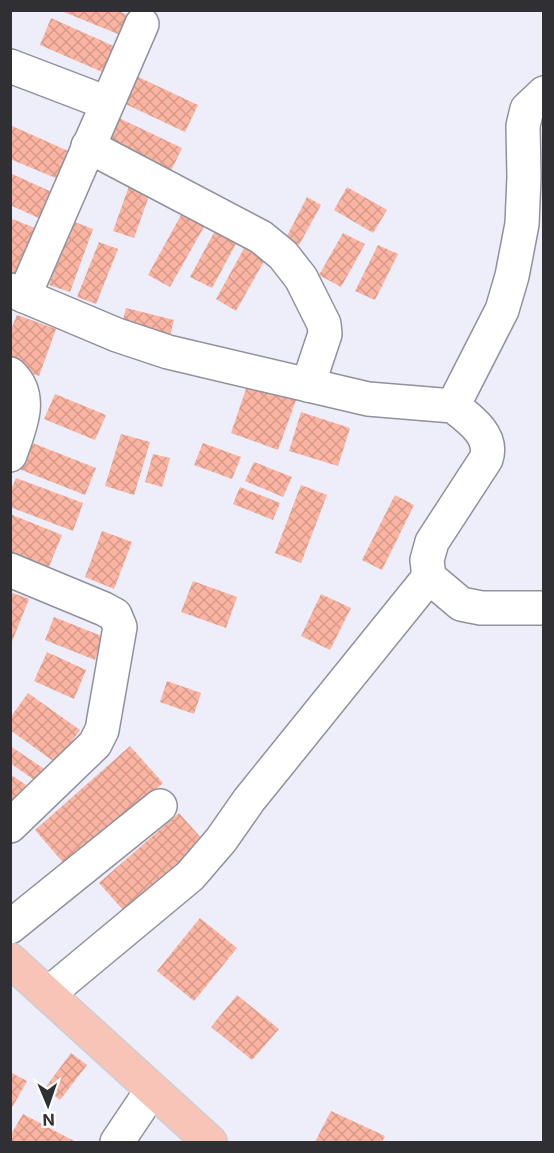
<svg xmlns="http://www.w3.org/2000/svg" width="554" height="1153" viewBox="0 0 554 1153" font-family="Inter,sans-serif">
<style>
.building{fill:url(#building-cross-hatch)}
.lines{fill:none;stroke-linecap:round;stroke-linejoin:round}
.minor-casing{stroke:#90919b;stroke-width:36}
.major-casing{stroke:#cdcdce;stroke-width:36}
.minor{stroke:#fff;stroke-width:33}
.major{stroke:#f8c4b8;stroke-width:33}
</style>
<defs>
<pattern id="building-cross-hatch" width="8" height="8" patternUnits="userSpaceOnUse" patternTransform="scale(1.5)"><rect width="8" height="8" fill="#fbb4a1"/><path d="M0 0l8 8M0 8l8-8" fill="none" stroke="#d79b8b"/></pattern>
</defs>
<rect width="100%" height="100%" fill="#edeef9"/>
<!-- building -->
<g class="building">
<path d="M59 10H116L138 19 130 39Z"/>
<path d="M51 18 127 52 116 78 40 45Z"/>
<path d="M134 75 198 105 185 132 121 102Z"/>
<path d="M119 118 182 148 170 173 107 143Z"/>
<path d="M10 125 77 155 65 182 10 159Z"/>
<path d="M10 173 56 194 43 220 10 205Z"/>
<path d="M129 186 150 193 134 238 113 231Z"/>
<path d="M347 187 387 210 373 233 334 210Z"/>
<path d="M307 197 321 205 299 245 286 238Z"/>
<path d="M186 206 209 218 170 287 148 275Z"/>
<path d="M10 218 35 228 11 287H10Z"/>
<path d="M72 221 93 229 70 292 49 285Z"/>
<path d="M217 227 239 238 212 288 190 277Z"/>
<path d="M343 233 365 244 341 287 319 275Z"/>
<path d="M99 242 118 249 96 304 77 297Z"/>
<path d="M247 243 268 254 236 311 216 299Z"/>
<path d="M378 245 398 254 375 300 355 291Z"/>
<path d="M126 308 174 320 165 355 117 343Z"/>
<path d="M17 315 56 329 39 376 10 366V332Z"/>
<path d="M248 383 296 400 278 450 231 433Z"/>
<path d="M55 394 106 415 95 440 44 419Z"/>
<path d="M301 412 350 428 338 466 289 451Z"/>
<path d="M121 434 150 442 134 495 105 486Z"/>
<path d="M30 442 96 468 85 495 19 469Z"/>
<path d="M203 443 241 457 232 479 194 465Z"/>
<path d="M153 454 170 458 162 487 145 482Z"/>
<path d="M254 462 292 477 283 497 245 481Z"/>
<path d="M16 478 83 503 73 531 10 507V492Z"/>
<path d="M301 485 327 495 301 563 275 553Z"/>
<path d="M240 487 280 503 273 520 233 504Z"/>
<path d="M395 495 414 505 382 570 362 560Z"/>
<path d="M10 514 62 535 43 581 10 567Z"/>
<path d="M102 531 132 542 114 589 85 577Z"/>
<path d="M193 581 237 597 226 628 181 612Z"/>
<path d="M10 592 29 599 11 644H10Z"/>
<path d="M321 594 351 608 330 650 301 636Z"/>
<path d="M54 617 104 637 95 660 45 640Z"/>
<path d="M47 652 86 670 74 699 34 681Z"/>
<path d="M167 681 201 693 194 714 160 702Z"/>
<path d="M28 693 80 730 56 763 10 730V718Z"/>
<path d="M10 746 49 772 40 784 10 763Z"/>
<path d="M130 746 163 783 67 867 35 830Z"/>
<path d="M10 774 26 785 10 807Z"/>
<path d="M179 813 211 849 131 919 99 883Z"/>
<path d="M200 918 237 948 194 1001 157 971Z"/>
<path d="M237 995 279 1029 252 1060 211 1027Z"/>
<path d="M71 1053 87 1065 60 1100 45 1088Z"/>
<path d="M10 1072 27 1081 10 1111Z"/>
<path d="M331 1111 385 1136 382 1142H315Z"/>
<path d="M23 1114 76 1142H10V1136Z"/>
</g>
<g class="lines">
<defs>
<g id="minor">
<path d="M10 66 107 103"/>
<path d="M88 146 261 237 283 255 301 278 324 324 325 334 308 385"/>
<path d="M10 290 117 335 168 352 368 399 453 406C470 419 494 436 486 459L432 542 427 560 429 577 461 604 481 608H544"/>
<path d="M24 296 142 24"/>
<path d="M10 374C35 397 19 428 10 455"/>
<path d="M453 406 502 310 512 276 522 224 524 177 523 126 527 109 544 93"/>
<path d="M10 570 104 609 115 615 120 627 102 730 95 744 10 826"/>
<path d="M10 927 160 806"/>
<path d="M48 994 190 876 221 840 249 800 429 577"/>
<path d="M117 1142 152 1090"/>
</g>
<path id="major" d="M10 960 210 1142"/>
</defs>
<!-- minor casing -->
<use href="#minor" class="minor-casing"/>
<!-- major casing -->
<use href="#major" class="major-casing"/>
<!-- minor -->
<use href="#minor" class="minor"/>
<!-- major -->
<use href="#major" class="major"/>
</g>
<!-- border -->
<rect width="554" height="1153" fill="none" stroke="#303034" stroke-width="24"/>
<!-- north arrow -->
<g transform="translate(48 1105) rotate(178)" stroke="#ffffff" stroke-width="4.5" paint-order="stroke">
<path d="M0-4.5L10 22L0 15L-10 22Z" fill="#303034"/>
<text y="-9" font-size="16" font-weight="bold" text-anchor="middle" fill="#303034">N</text>
</g>
</svg>
